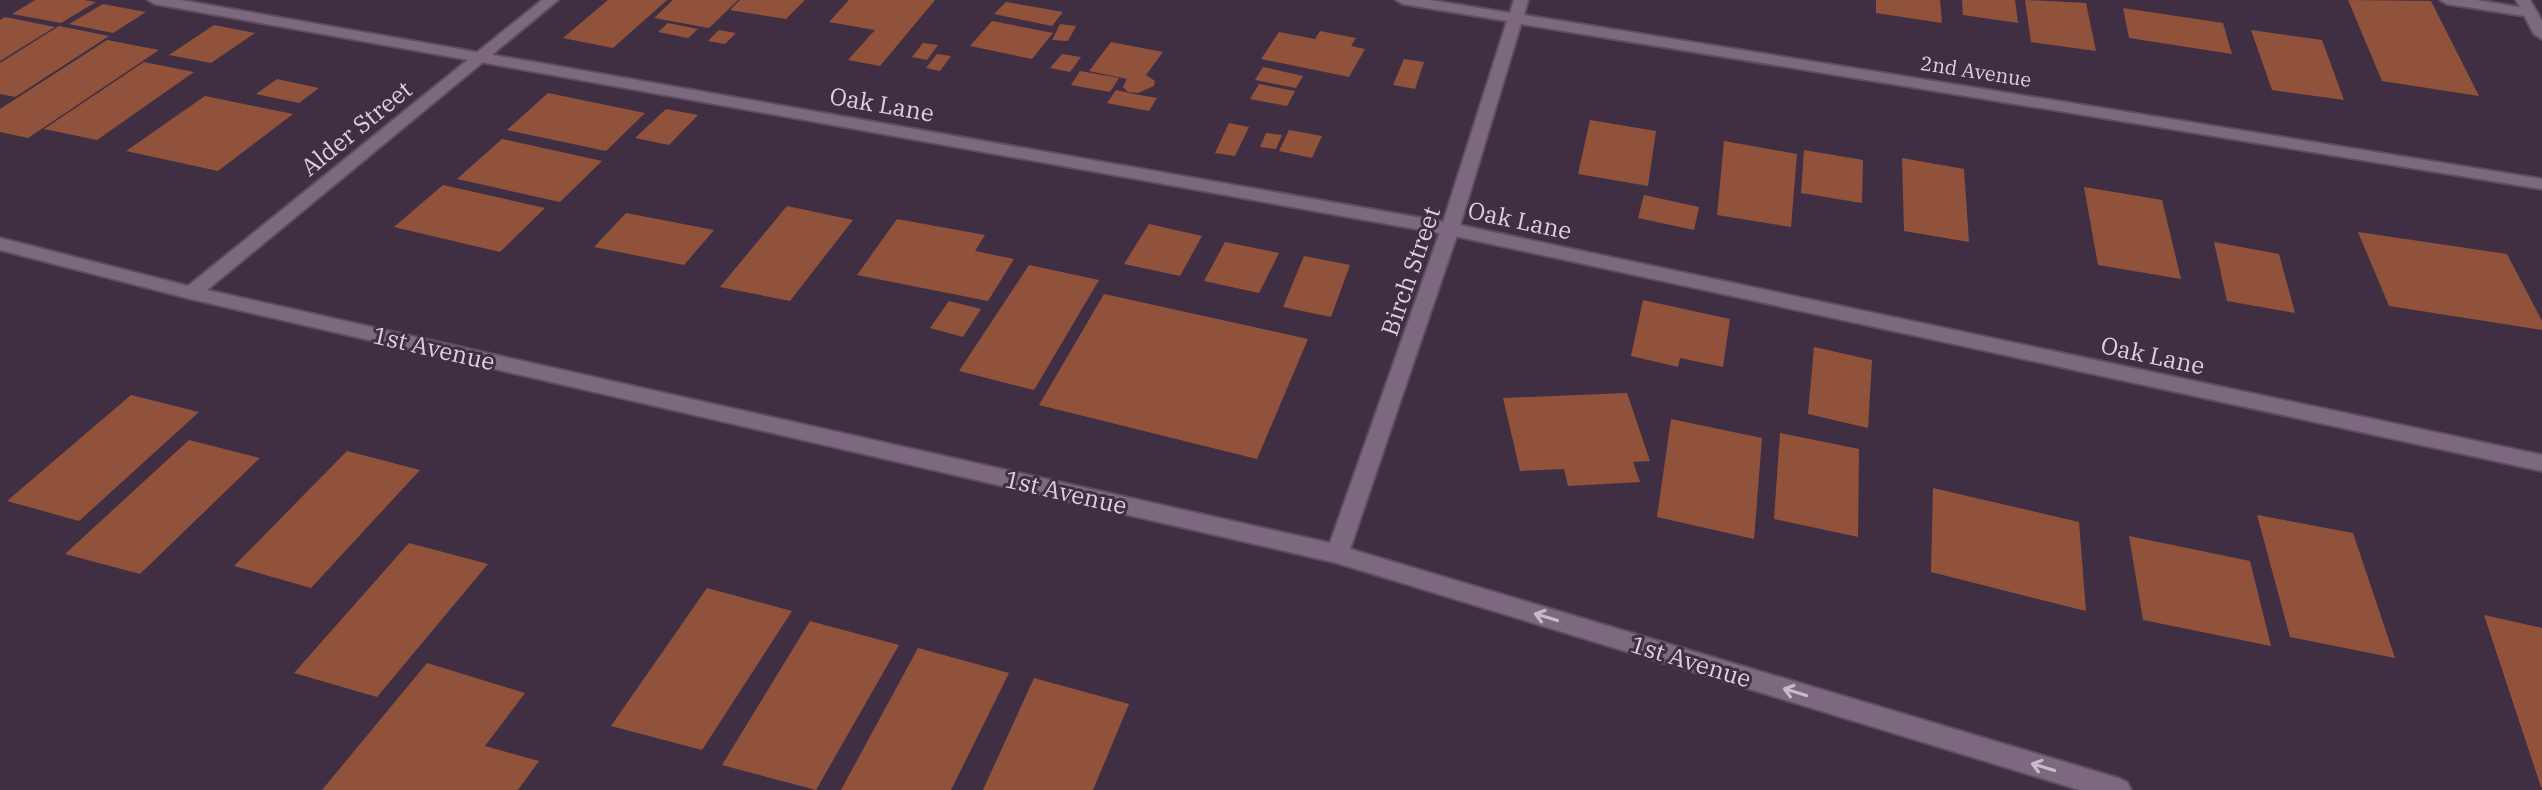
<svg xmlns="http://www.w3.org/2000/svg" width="2542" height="790" viewBox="0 0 2542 790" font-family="'IBM Plex Serif',serif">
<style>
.building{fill:#91523c}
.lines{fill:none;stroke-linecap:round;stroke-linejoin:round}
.service-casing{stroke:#5d4e5f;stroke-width:4}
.minor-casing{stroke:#5d4e5f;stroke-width:4}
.tertiary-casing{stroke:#5d4e5f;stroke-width:4}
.service{fill:#7d697f;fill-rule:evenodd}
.minor{fill:#7d697f;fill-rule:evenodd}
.tertiary{fill:#7d697f;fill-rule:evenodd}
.oneway{stroke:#c8bbc9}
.labels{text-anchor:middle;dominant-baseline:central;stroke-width:6;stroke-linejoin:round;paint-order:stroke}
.far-street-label{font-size:20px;fill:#dbd0dc;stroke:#402f42}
.street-label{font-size:24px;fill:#dbd0dc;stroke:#402f42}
</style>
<rect width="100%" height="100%" fill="#402f42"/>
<!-- building -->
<g class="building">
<path d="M35 0H84L96 2 61 23 12 14Z"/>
<path d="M608 0H667L613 48 563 38Z"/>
<path d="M673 0H738L709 28 654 18Z"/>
<path d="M740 0H805L786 19 730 10Z"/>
<path d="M849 0H935L880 66 848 60 875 30 829 22Z"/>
<path d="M1876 0H1940L1942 23 1876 13Z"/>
<path d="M1962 0H2015L2018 23 1963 15Z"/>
<path d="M2025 0 2086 3 2096 51 2031 42Z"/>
<path d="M2348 0 2431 1 2479 96 2382 81Z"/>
<path d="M1006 2 1063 12 1052 26 994 14Z"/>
<path d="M103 4 146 12 113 33 69 24Z"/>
<path d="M2123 8 2223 23 2232 54 2129 38Z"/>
<path d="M5 17 55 27 0 61V20Z"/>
<path d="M992 21 1053 33 1032 59 970 46Z"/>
<path d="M668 23 698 29 688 38 658 32Z"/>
<path d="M1060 24 1076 26 1068 41 1052 40Z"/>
<path d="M214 25 255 33 211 63 169 55Z"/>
<path d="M59 26 109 36 15 97 0 94V63Z"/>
<path d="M719 30 736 33 725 44 708 41Z"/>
<path d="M2251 30 2322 40 2344 100 2272 90Z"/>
<path d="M1320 31 1356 38 1351 46 1365 49 1349 77 1261 59 1279 32 1315 39Z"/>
<path d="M107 40 159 50 28 138 0 132V109Z"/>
<path d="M1111 42 1163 52 1146 75 1155 81 1154 86 1138 93 1128 92 1123 87 1127 79 1089 71Z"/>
<path d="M923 43 938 45 927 60 912 57Z"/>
<path d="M937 54 951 56 940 71 926 68Z"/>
<path d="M1062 54 1081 57 1070 72 1050 68Z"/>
<path d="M1404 59 1424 62 1415 89 1393 85Z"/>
<path d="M144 62 194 72 97 140 44 129Z"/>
<path d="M1263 67 1303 76 1296 88 1255 80Z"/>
<path d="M1080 71 1119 78 1110 92 1071 85Z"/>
<path d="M277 79 319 88 299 103 256 94Z"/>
<path d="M1259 84 1295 91 1287 106 1250 99Z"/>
<path d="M1116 90 1134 94 1157 98 1149 111 1107 103Z"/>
<path d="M548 93 645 113 606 151 507 130Z"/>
<path d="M205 96 293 114 218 171 126 151Z"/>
<path d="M666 109 698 115 669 145 635 138Z"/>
<path d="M1590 120 1656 131 1648 186 1578 174Z"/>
<path d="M1229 123 1249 127 1235 156 1215 153Z"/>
<path d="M1289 130 1322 136 1312 158 1279 151Z"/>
<path d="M1266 133 1282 135 1276 149 1260 147Z"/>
<path d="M502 139 602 161 560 202 457 179Z"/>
<path d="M1724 141 1797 154 1791 227 1717 215Z"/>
<path d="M1804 150 1863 160 1862 203 1801 193Z"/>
<path d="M1902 158 1964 169 1969 242 1904 231Z"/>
<path d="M443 185 545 208 500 252 394 227Z"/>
<path d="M2084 187 2162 200 2181 279 2098 265Z"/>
<path d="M1644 195 1699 207 1694 230 1638 218Z"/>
<path d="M787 206 853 220 790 301 720 287Z"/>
<path d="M626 213 714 230 684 265 594 247Z"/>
<path d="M897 219 985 235 975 251 1014 259 988 301 857 275Z"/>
<path d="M1149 224 1202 236 1180 276 1124 264Z"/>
<path d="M2358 232 2507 254 2542 321V330L2389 306Z"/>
<path d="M1225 242 1279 253 1259 293 1204 281Z"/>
<path d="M2214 242 2279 254 2295 313 2227 301Z"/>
<path d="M1304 256 1350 265 1331 317 1283 307Z"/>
<path d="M1029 265 1099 280 1034 390 959 371Z"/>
<path d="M1104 294 1308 339 1257 459 1039 405Z"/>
<path d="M1643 300 1730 319 1723 367 1680 358 1678 367 1631 356Z"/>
<path d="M949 301 981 309 963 337 930 328Z"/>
<path d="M1814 347 1872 360 1868 428 1808 414Z"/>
<path d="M1627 393 1650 461 1633 462 1640 482 1568 486 1564 469 1520 471 1503 398Z"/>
<path d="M131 395 199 412 79 521 7 501Z"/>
<path d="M1671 419 1762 438 1754 539 1657 517Z"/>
<path d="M1780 433 1859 449 1858 537 1774 519Z"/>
<path d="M189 440 260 458 140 574 65 554Z"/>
<path d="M347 451 420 470 311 588 234 566Z"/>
<path d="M1933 488 2079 522 2086 611 1931 572Z"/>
<path d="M2257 515 2353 533 2395 658 2290 637Z"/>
<path d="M2129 536 2250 561 2271 646 2143 620Z"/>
<path d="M409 543 488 564 377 697 294 673Z"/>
<path d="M707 588 792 611 702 750 611 726Z"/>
<path d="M2484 615 2542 628V787H2541Z"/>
<path d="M810 621 899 645 816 790 722 765Z"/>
<path d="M918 648 1009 673 951 790H841Z"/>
<path d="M427 663 525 693 485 746 539 761 518 790H322Z"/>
<path d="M1034 678 1129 704 1093 790H983Z"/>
</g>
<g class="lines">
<defs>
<g id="service">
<path d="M148 0H180L1450 223 2542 455V471L1450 235 155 4Z"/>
<path d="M2440 0H2476L2531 9 2538 13 2531 17 2447 4Z"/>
</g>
<path id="minor" d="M542 0H558L207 290 1330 543 1441 229 1507 21 1403 4 1396 0H1430L1510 13 1514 0H1528L1524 15 2542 179V189L1521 24 1459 229 1350 549 2118 778 2127 782 2131 790H2080L1337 563 191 299 0 250V238L188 286Z"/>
<path id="tertiary" d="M2516 0H2530L2542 21V39L2534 34Z"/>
</defs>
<!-- service casing -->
<use href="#service" class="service-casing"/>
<!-- minor casing -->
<use href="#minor" class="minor-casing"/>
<!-- tertiary casing -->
<use href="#tertiary" class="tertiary-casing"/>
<!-- service -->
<use href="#service" class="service"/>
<!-- minor -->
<use href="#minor" class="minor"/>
<!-- tertiary -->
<use href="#tertiary" class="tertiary"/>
</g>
<!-- one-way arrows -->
<defs><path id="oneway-shaft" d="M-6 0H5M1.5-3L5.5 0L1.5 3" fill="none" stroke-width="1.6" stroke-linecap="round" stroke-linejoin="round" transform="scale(2)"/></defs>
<g class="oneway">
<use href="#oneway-shaft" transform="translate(1546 617) rotate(-163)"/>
<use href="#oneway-shaft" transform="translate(1795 692) rotate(-163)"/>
<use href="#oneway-shaft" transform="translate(2043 767) rotate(-163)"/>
</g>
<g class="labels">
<!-- far-street labels -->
<g class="far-street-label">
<text transform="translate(1976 71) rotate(9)">2nd Avenue</text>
</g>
<!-- street labels -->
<g class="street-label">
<text transform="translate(882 104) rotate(10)">Oak Lane</text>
<text transform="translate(356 128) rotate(-39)">Alder Street</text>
<text transform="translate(1520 220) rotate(12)">Oak Lane</text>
<text transform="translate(1410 271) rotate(-71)">Birch Street</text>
<text transform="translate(434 348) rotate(13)">1st Avenue</text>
<text transform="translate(2153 355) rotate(12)">Oak Lane</text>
<text transform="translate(1066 492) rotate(13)">1st Avenue</text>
<text transform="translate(1691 661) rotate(17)">1st Avenue</text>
</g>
</g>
</svg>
